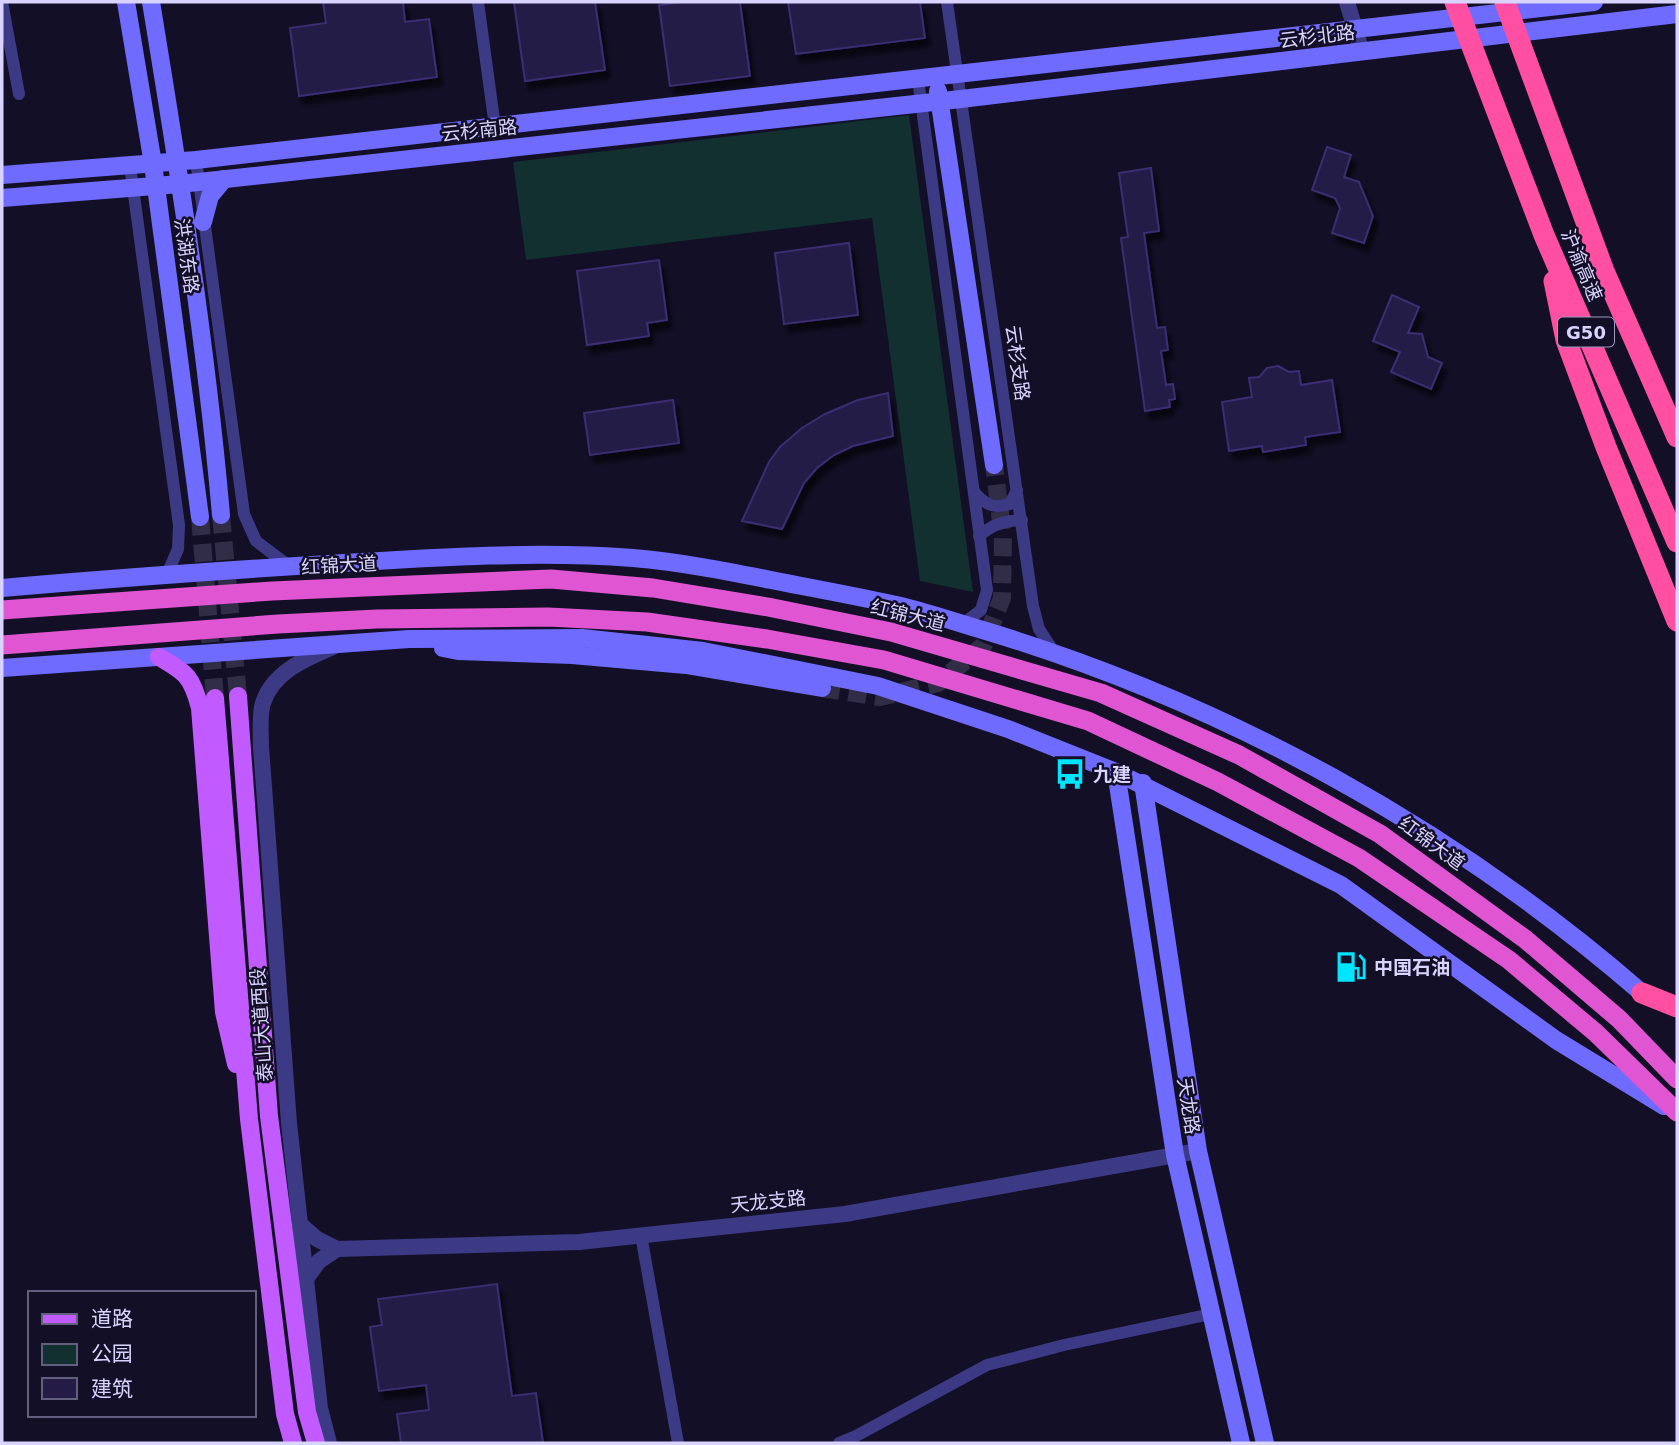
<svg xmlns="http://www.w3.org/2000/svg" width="1679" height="1445" viewBox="0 0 1679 1445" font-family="'DejaVu Sans','Noto Sans SC',sans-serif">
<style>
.green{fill:#12302f}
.building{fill:#241b47;stroke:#3b2d73;stroke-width:2;filter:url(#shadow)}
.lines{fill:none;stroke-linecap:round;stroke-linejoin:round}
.secondary-tunnel{stroke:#312d47;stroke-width:18;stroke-dasharray:18 9;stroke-linecap:butt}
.minor{stroke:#3d3a85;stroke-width:12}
.tertiary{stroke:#3d3a85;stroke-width:16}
.secondary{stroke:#6f6bff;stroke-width:18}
.primary{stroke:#c25bff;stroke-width:18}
.trunk{stroke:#e055d1;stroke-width:19}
.motorway{stroke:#ff4fa3;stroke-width:21}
.labels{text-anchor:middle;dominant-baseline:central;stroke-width:5;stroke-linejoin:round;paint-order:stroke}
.shield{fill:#130f26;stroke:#9e99be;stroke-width:2}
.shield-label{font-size:18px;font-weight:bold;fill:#d9d4ff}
.street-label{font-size:19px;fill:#d9d4ff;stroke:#130f26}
.poi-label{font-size:19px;font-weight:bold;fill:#d9d4ff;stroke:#130f26;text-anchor:start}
</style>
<defs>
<filter id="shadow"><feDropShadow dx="4.5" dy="8" stdDeviation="2" flood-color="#0009"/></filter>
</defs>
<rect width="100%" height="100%" fill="#130f26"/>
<!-- green -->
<path class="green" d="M909 115 973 592 920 581 872 218 526 260 513 162Z"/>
<!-- building -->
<g class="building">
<path d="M323 2H403L405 22 429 19 437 77 299 96 290 28 326 23Z"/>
<path d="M514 2H595L605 70 525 81Z"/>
<path d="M683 2H740L750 76 670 86 659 5Z"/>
<path d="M788 2H920L925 38 796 54Z"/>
<path d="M1327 147 1351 155 1344 177 1359 182 1373 216 1364 243 1332 233 1340 208 1335 198 1312 190Z"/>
<path d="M1151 168 1159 231 1144 233 1157 328 1165 327 1168 350 1161 351 1166 385 1173 384 1175 399 1169 400 1170 407 1145 411 1121 238 1128 237 1119 173Z"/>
<path d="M849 243 858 315 784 324 775 253Z"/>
<path d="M659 260 667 320 647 323 649 336 587 345 577 271Z"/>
<path d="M1392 295 1419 307 1408 333 1422 334 1428 357 1442 363 1431 389 1391 372 1400 352 1373 341Z"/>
<path d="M1278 366 1289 372 1299 371 1301 385 1332 380 1340 432 1305 437 1306 445 1263 452 1262 446 1229 451 1222 402 1252 397 1249 378 1259 377 1267 368Z"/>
<path d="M888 393 893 436 853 446 834 455 817 468 804 483 782 529 742 521 769 462 780 447 802 428 825 414 858 400Z"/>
<path d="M673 400 679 443 590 455 584 413Z"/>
<path d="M497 1284 512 1396 536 1393 543 1443H401L397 1414 429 1410 426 1385 379 1391 370 1327 382 1325 378 1299Z"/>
</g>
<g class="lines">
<!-- secondary-tunnel -->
<g class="secondary-tunnel">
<path d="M221 515 238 696"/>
<path d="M200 517 215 698"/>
<path d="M822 688 880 697 938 683 983 646 1002 598 1003 537 994 465"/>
</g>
<!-- minor -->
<g class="minor">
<path d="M2 2 19 94"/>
<path d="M478 2 495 127"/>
<path d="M947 2 1033 606 1039 629 1054 652"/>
<path d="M918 79 987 590 981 610 963 624"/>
<path d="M196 160 244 514 256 541 289 566"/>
<path d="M130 166 179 525 178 549 167 574"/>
<path d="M974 492C986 505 993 509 1010 504L1017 490"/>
<path d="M979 536C993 524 1004 521 1022 520"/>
<path d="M641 1235 678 1443"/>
<path d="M839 1443 856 1436 987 1365 1064 1345 1211 1314"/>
</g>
<!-- tertiary -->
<g class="tertiary">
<path d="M1347 2 1362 52"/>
<path d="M301 1225 317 1239 337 1249 579 1242 845 1214 1198 1151"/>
<path d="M306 1279 319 1261 337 1249"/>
<path d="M329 1443 320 1408 289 1123 261 747C261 733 259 715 263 703 273 672 305 659 333 647"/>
</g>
<!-- secondary -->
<g class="secondary">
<path d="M126 2 153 164 200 517"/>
<path d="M151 2C179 172 206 343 221 515"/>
<path d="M938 91 994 465"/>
<path d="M2 175 196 160 1594 2"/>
<path d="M2 198 180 184 961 99 1677 14"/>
<path d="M203 222 210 196 224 179"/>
<path d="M2 588C116 578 230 570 344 563 440 557 537 551 633 558 692 563 749 576 807 587 838 593 870 599 901 606 930 613 958 623 986 631 1227 704 1452 828 1642 993"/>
<path d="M443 648 458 651 572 655 686 665 822 688"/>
<path d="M2 668 409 639 582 638 703 651 878 686 1008 729 1116 772 1341 885 1556 1040 1664 1106"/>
<path d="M1116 772 1175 1155 1241 1443"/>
<path d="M1143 783 1198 1151 1265 1443"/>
</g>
<!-- primary -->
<g class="primary">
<path d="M159 657C187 673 192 677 200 708L224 1012 236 1064"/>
<path d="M238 696 269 1116 307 1412 316 1443"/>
<path d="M215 698 249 1119 285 1414 293 1443"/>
</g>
<!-- trunk -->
<g class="trunk">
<path d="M2 610 272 591 551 579 653 588 768 607 891 632 1101 693 1239 755 1380 834 1525 939 1619 1019 1677 1079"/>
<path d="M2 645 278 624 377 619 548 617 647 622 767 639 884 660 1088 721 1218 782 1359 858 1509 960 1596 1033 1677 1112"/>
</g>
<!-- motorway -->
<g class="motorway">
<path d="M1455 2 1544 235 1677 542"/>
<path d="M1505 2 1604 271 1677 437"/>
<path d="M1554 281 1566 340 1606 447 1677 621"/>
<path d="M1642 993 1677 1007"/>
</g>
</g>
<!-- icons -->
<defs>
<symbol id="bus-bare" viewBox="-9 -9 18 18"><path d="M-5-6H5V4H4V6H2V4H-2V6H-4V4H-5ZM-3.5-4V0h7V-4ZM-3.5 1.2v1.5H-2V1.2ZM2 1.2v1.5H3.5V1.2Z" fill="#00e5ff" stroke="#130f26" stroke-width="2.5" paint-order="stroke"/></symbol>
<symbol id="fuel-bare" viewBox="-9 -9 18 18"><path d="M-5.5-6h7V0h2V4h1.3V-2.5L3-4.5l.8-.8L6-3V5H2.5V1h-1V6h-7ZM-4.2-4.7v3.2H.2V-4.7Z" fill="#00e5ff" stroke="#130f26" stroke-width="2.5" paint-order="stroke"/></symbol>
</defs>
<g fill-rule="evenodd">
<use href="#bus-bare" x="1048" y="752" width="44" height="44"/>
<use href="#fuel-bare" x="1329" y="945" width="44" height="44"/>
</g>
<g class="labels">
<!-- shield labels -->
<rect class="shield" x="1558" y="317.5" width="56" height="29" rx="5"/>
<g class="shield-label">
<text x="1586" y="332">G50</text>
</g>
<!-- street labels -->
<g class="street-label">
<text transform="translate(1317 36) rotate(-7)">云杉北路</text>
<text transform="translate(479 130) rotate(-6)">云杉南路</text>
<text transform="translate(187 256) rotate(82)">洪湖东路</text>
<text transform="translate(1582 265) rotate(67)">沪渝高速</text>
<text transform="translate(1018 363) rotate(82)">云杉支路</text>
<text transform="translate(339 565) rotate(-3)">红锦大道</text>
<text transform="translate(908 615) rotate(14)">红锦大道</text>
<text transform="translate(1432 843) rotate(36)">红锦大道</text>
<text transform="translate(261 1025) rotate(-94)">泰山大道西段</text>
<text transform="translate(1189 1106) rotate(81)">天龙路</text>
<text transform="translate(768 1201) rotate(-6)">天龙支路</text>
</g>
<!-- poi labels -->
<g class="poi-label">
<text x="1093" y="774">九建</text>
<text x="1374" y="967">中国石油</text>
</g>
</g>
<!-- border -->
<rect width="1679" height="1445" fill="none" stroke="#d9d4ff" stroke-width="7"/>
<!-- legend -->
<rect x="28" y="1291" width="228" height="126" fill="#130f26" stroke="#625e7d" stroke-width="2"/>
<rect x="42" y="1314" width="35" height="10" fill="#c25bff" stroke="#625e7d" stroke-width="2"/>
<text x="91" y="1326" font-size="21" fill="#d9d4ff">道路</text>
<rect x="42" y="1344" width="35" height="21" fill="#12302f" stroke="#625e7d" stroke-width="2"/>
<text x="91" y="1361" font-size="21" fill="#d9d4ff">公园</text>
<rect x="42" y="1378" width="35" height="21" fill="#241b47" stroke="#625e7d" stroke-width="2"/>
<text x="91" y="1396" font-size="21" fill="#d9d4ff">建筑</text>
</svg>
